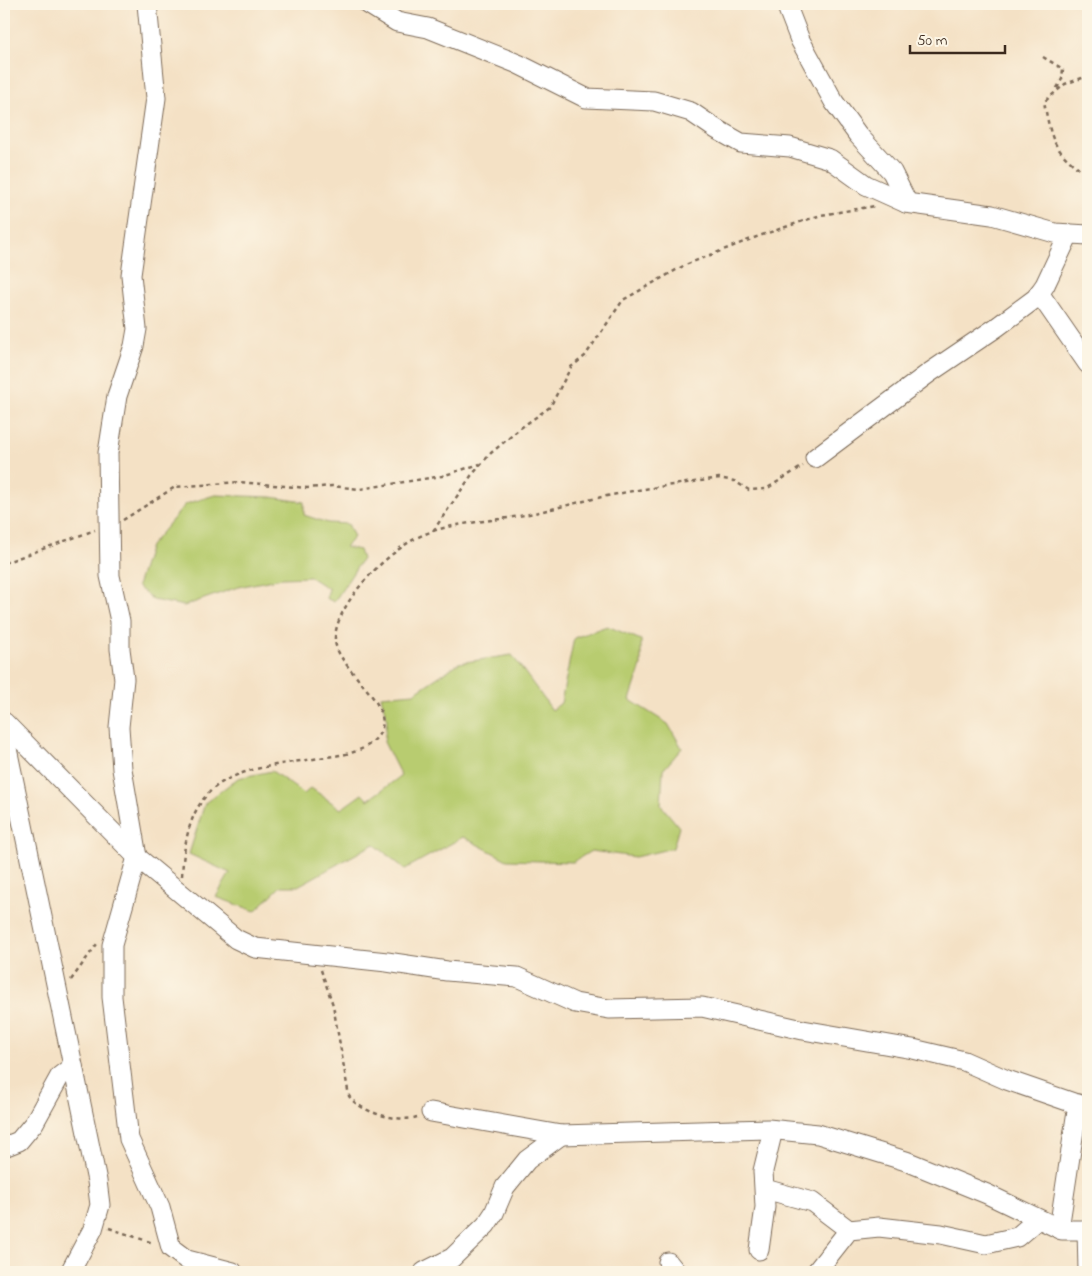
<svg xmlns="http://www.w3.org/2000/svg" width="1092" height="1276" viewBox="0 0 1092 1276" font-family="'Indie Flower',sans-serif">
<style>
.green{fill:#b8cc70;stroke:#7a7b47}
.lines{fill:none;stroke-linecap:round;stroke-linejoin:round}
.minor-casing{stroke:#7c6a58;stroke-width:21}
.path{stroke:#7c6a58;stroke-width:2.5;stroke-dasharray:4 4;stroke-linecap:butt}
.minor{stroke:#fff;stroke-width:19}
</style>
<rect width="100%" height="100%" fill="#fcf5e5"/>
<filter id="ink" filterUnits="userSpaceOnUse"><feTurbulence type="fractalNoise" baseFrequency=".02" numOctaves="2"/><feDisplacementMap in="SourceGraphic" scale="10" xChannelSelector="R" yChannelSelector="G"/><feConvolveMatrix kernelMatrix="1 2 1 2 8 2 1 2 1" color-interpolation-filters="sRGB"/></filter>
<filter id="wash" filterUnits="userSpaceOnUse"><feTurbulence type="fractalNoise" baseFrequency=".0096" numOctaves="4" result="noise"/><feDisplacementMap in="SourceGraphic" scale="20" xChannelSelector="R" yChannelSelector="G"/><feGaussianBlur stdDeviation="1.12" result="paint"/><feColorMatrix in="noise" values="0 0 0 0 0 0 0 0 0 0 0 0 0 0 0 0 0 1.4 0 .05"/><feComposite in="paint" operator="in"/></filter>
<g filter="url(#wash)">
<rect width="100%" height="100%" fill="#f4e1c5"/>
<!-- green -->
<g class="green">
<path d="M215 495 271 497 304 502V515L328 523 348 524 354 537 345 547 359 550 362 559 334 602 326 598 329 589 310 577 282 578 238 587 184 606 153 600 137 586 150 546 186 504Z"/>
<path d="M607 626 641 640V666L630 700 668 724 682 748 663 770 661 805 679 827 673 848 635 857 591 851 573 862 507 860 463 837 405 869 374 844 298 886H281L255 911 216 897 230 873 189 854 205 803 238 778 272 771 304 794 311 788 341 809 362 794 368 800 401 776 384 742 387 720 381 696 414 693 459 663 512 655 552 710 561 703 574 638Z"/>
</g>
</g>
<g filter="url(#ink)">
<g class="lines">
<defs>
<g id="minor">
<path d="M147 4 156 98 131 275 137 329 134 346 117 396 108 453 110 576 120 621V649L124 679 119 727 122 769 137 857 112 945V997L129 1139 160 1207 171 1248 187 1260 233 1272"/>
<path d="M368 4 397 22 428 28 518 64 586 98 654 101 691 112 716 129 741 143 790 147 830 159 866 185 906 203 992 215 1055 233 1088 235"/>
<path d="M786 4 800 40 834 102 858 135 892 172 905 198 906 203"/>
<path d="M1039 293 1088 364"/>
<path d="M815 458 929 373 997 327 1036 298 1045 285 1069 234"/>
<path d="M4 722 137 857 236 939 255 948 387 962 447 971 517 977 575 1003 609 1009 702 1007 803 1030 913 1049 964 1061 1007 1080 1088 1108"/>
<path d="M4 734 97 1181 100 1205 93 1229 70 1272"/>
<path d="M431 1112 561 1135 768 1129 818 1134 906 1161 987 1194 1062 1230H1088"/>
<path d="M4 1147 19 1141 34 1123 60 1076 73 1066"/>
<path d="M765 1189 812 1202 849 1230"/>
<path d="M1059 1229 1078 1104"/>
<path d="M1087 1230 1088 1270"/>
<path d="M759 1250 765 1207 763 1171 773 1130"/>
<path d="M668 1262 676 1272"/>
<path d="M424 1272 452 1258 486 1225 494 1213 505 1187 527 1160 561 1135"/>
<path d="M816 1272 849 1230 879 1227 941 1234 986 1244 1017 1237 1038 1219"/>
</g>
</defs>
<!-- minor casing -->
<use href="#minor" class="minor-casing"/>
<!-- path -->
<g class="path">
<path d="M1043 57 1063 69 1062 79 1056 90"/>
<path d="M1088 165 1085 174 1088 192"/>
<path d="M1085 174C1052 148 1052 142 1044 102L1065 84 1088 76"/>
<path d="M123 520 175 487 239 482 307 488 332 486 360 489 442 476 480 464"/>
<path d="M433 531 471 476 491 453 522 427 550 407 571 367 585 356 623 300 685 265 759 236 821 215 875 206"/>
<path d="M4 563 95 530"/>
<path d="M182 876C187 773 234 771 320 758 338 755 356 755 371 743 412 710 332 670 335 637 338 599 392 547 425 534 455 522 488 522 519 516 552 510 584 500 617 494 650 487 685 484 719 478L734 481 749 490 766 489 803 466"/>
<path d="M321 970 333 1005 349 1096C359 1112 399 1123 417 1117"/>
<path d="M71 980 97 944"/>
<path d="M109 1228 153 1243"/>
</g>
<!-- minor -->
<use href="#minor" class="minor"/>
</g>
</g>
<!-- margin -->
<rect width="1092" height="1276" fill="none" stroke="#fcf5e5" stroke-width="20"/>
<!-- scale -->
<path d="M910 45v8h95v-8" fill="none" stroke="#3b2a1e" stroke-width="2.5"/>
<text x="917" y="45" font-size="15" fill="#3b2a1e" stroke="#fcf5e5" stroke-width="4" paint-order="stroke">50 m</text>
</svg>
